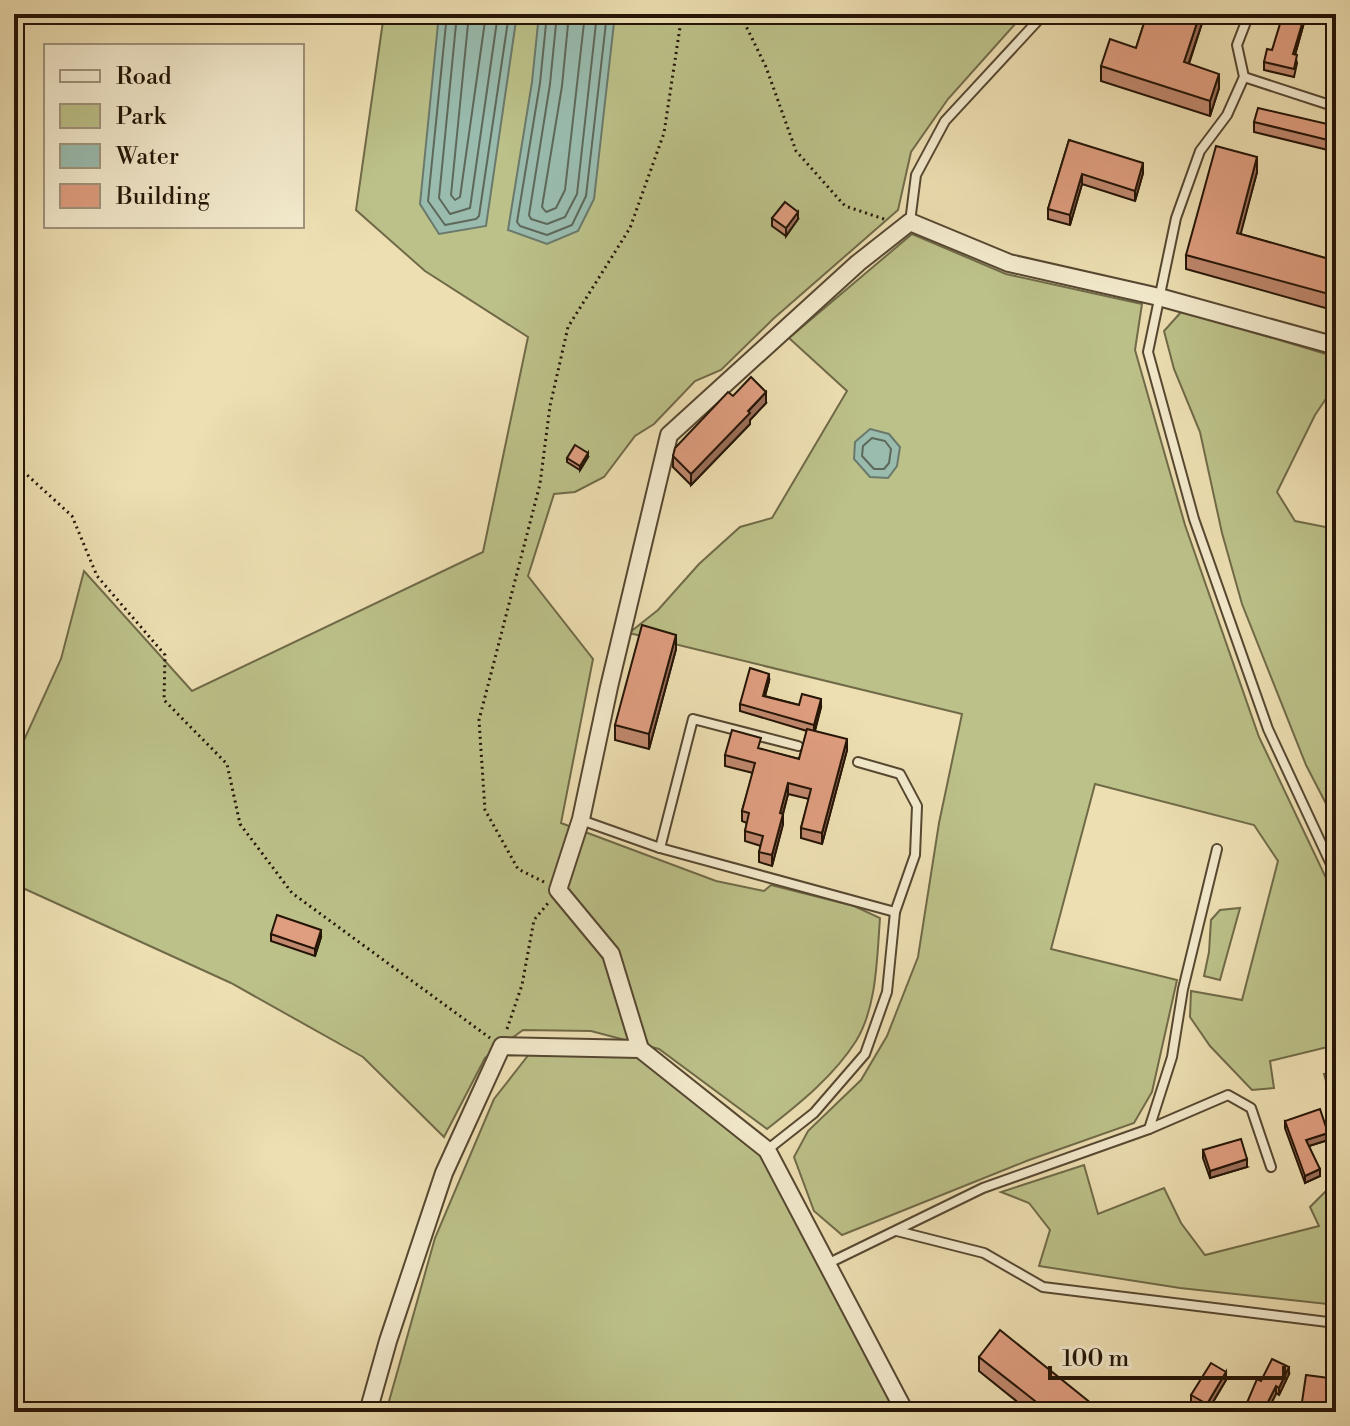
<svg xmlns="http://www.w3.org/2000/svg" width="1350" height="1426" viewBox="0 0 1350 1426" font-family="'Libre Bodoni',serif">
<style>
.green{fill:#bcc189;stroke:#706a48;stroke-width:2}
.water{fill:#99bcaf;stroke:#6a796b;stroke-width:2}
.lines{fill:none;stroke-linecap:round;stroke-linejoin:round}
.shore{stroke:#5e685a;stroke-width:2}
.lane-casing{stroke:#564731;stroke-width:12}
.street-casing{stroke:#564731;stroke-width:20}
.path{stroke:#241406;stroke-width:3;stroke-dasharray:2 4;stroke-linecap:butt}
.lane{stroke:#f3eacd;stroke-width:8}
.street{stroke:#f3eacd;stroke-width:16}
.wall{fill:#c0886e;stroke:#241406;stroke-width:2}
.shaded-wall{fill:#9c6f5a;stroke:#241406;stroke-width:2}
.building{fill:#df9e80;stroke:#241406;stroke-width:2}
</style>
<rect width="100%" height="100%" fill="#eddfb2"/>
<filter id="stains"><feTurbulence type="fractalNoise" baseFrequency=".0025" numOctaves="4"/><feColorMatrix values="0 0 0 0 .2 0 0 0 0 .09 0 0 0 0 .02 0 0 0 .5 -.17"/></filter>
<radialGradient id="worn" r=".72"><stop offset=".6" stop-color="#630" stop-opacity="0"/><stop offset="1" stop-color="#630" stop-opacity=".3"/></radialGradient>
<!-- green -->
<g class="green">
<path d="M384 14H1024L948 99 911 152 898 210 773 319 721 370 695 381 654 424 635 436 604 477 575 492 554 494 528 576 593 659 561 823 716 881 764 891 771 885 854 906 880 918C877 957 877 1007 856 1041 834 1076 799 1104 767 1129L659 1049 591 1031 523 1030 485 1058 444 1137 363 1057 231 983 14 884V762L61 659 84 571 192 691 483 552 528 337 425 271 356 210Z"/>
<path d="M912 234 1006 274 1142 304 1135 350 1185 525 1259 737 1336 899V1045L1270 1061 1274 1088 1252 1090 1210 1046 1190 1017 1191 991 1242 1000 1278 861 1254 825 1095 784 1051 949 1177 980 1152 1092 1134 1123 1029 1160 842 1235 814 1211 794 1157 808 1131 861 1080 887 1036 918 957 939 823 962 714 629 633 658 610 699 564 740 527 772 518 847 391 789 338Z"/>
<path d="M1182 311 1336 357V384L1315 415 1277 492 1295 521 1336 529V823L1306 765 1242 604 1222 533 1200 432 1174 369 1164 331Z"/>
<path d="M1240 908 1220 980 1204 976 1209 952 1211 920 1220 910Z"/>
<path d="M530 1053 638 1056 761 1154 898 1412H386L435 1238 494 1099Z"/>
<path d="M1336 1073V1116L1324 1074Z"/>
<path d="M1084 1165 1098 1214 1164 1188 1181 1223 1205 1255 1319 1226 1310 1207 1336 1181V1305L1180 1288 1039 1266 1050 1230 1029 1203 1001 1192Z"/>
</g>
<!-- water -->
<g class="water">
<path d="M439 14H517L486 226 439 234 420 204Z"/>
<path d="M539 14H615L594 199 578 231 547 244 508 230 532 82Z"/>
<path d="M870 429 889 434 900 447 897 466 888 478 870 477 854 459 855 442Z"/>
</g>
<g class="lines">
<!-- shore -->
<g class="shore">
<path d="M447 14 428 201 445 225 476 219 479 216 509 14"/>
<path d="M457 14 439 198 450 214 470 208 498 14"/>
<path d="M469 14 451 195 455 200 460 197 486 14"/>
<path d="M547 14 540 83 517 222 520 226 547 235 572 225 586 196 607 14"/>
<path d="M557 14 550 84 529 215 531 219 547 224 565 217 577 194 597 14"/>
<path d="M569 14 562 86 542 207 546 212 556 208 565 190 585 14"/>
<path d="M872 438 885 441 891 449 889 463 884 469H874L862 456 863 446Z"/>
</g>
<defs>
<g id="lane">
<path d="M1249 14 1237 45 1244 77 1227 115 1200 151 1176 218 1148 352 1194 519 1268 729 1336 875"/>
<path d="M1244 77 1336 107"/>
<path d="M910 222 916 175 945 121 1044 14"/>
<path d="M581 820 660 848 895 912"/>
<path d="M660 848 693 719 798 746"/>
<path d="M1149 1129 1172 1057 1183 989 1217 849"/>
<path d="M767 1150 814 1113 865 1054 887 992 895 912 915 855 917 806 900 774 858 762"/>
<path d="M897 1231 984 1253 1043 1287 1336 1323"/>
<path d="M827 1264 983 1188 1149 1129 1228 1095 1251 1108 1271 1167"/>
</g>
<g id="street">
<path d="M640 1049 611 954 558 890 581 819 609 687 669 435 858 263 910 222 1009 263 1159 297 1336 346"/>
<path d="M368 1412 388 1341 444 1173 502 1046 640 1049 767 1150 905 1412"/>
</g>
</defs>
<!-- lane casing -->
<use href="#lane" class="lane-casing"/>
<!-- street casing -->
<use href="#street" class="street-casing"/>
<!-- path -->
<g class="path">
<path d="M735 14 745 24 766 67 796 151 845 206 887 220"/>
<path d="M14 463 72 516 97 576 165 655 164 700 227 764 240 824 292 893 490 1038"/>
<path d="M544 882 518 869 485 810 479 720 540 484 550 406 568 327 630 228 664 133 682 14"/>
<path d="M507 1029 522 985 534 920 549 902"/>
</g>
<!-- lane -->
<use href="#lane" class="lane"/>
<!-- street -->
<use href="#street" class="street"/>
</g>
<!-- wall -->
<g class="wall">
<path d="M1147 14H1205L1189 64 1219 88 1210 116 1101 81V66L1136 48Z"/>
<path d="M1305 14V19L1295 55 1297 63 1294 77 1264 70V62L1272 50Z"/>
<path d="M1254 122 1336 126V152L1254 132Z"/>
<path d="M1069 140 1143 173 1135 201 1082 184 1070 225 1048 219V209Z"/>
<path d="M1257 172 1240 234 1336 261V311L1186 269V255Z"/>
<path d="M772 218 798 219 786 236 772 226Z"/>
<path d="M733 396 766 403 750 420V424L691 485 673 467V456Z"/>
<path d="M588 457 580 470 567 462V458Z"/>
<path d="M676 649 649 749 615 740V725Z"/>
<path d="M769 681 765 696 799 705 821 707 815 731 847 750 822 844 801 838V828L809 799 788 794 783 814V824L772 866 759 862V852L761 846 745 841V831L747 823 742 821V811L753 773 725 766V755L760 749 799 759 807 731 740 711V704Z"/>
<path d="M271 934 321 937 315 956 271 941Z"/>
<path d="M1285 1121 1328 1140 1309 1146 1320 1176 1305 1183 1285 1128Z"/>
<path d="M1203 1150 1247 1167 1210 1178 1203 1158Z"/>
<path d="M979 1357 1102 1412H1030L979 1371Z"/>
<path d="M1289 1374 1279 1395 1261 1381Z"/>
<path d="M1336 1379V1412H1302V1402Z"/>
<path d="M1226 1380 1207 1412 1191 1402V1395Z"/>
</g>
<!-- shaded-wall -->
<g class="shaded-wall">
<path d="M1200 14H1205L1184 77V62Z"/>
<path d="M1305 14V19L1293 62V54Z"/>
<path d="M1219 74V88L1210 116V101Z"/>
<path d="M1257 157V172L1237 248V233Z"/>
<path d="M1143 163V173L1135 201V191Z"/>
<path d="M1082 174V184L1070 225V215Z"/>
<path d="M798 212V219L786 236V228Z"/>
<path d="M766 392V403L750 420V424L691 485V474Z"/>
<path d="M588 453V457L580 470V466Z"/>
<path d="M676 635V649L649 749V734Z"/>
<path d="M769 674V681L763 703V696Z"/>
<path d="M821 699V707L814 733V725Z"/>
<path d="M847 739V750L822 844V833Z"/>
<path d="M788 783V794L780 824V813Z"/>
<path d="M783 814V824L772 866V855Z"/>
<path d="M321 930V937L315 956V949Z"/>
<path d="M1328 1133V1140L1306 1147V1140Z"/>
<path d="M1247 1159V1167L1210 1178V1171Z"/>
<path d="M1320 1169V1176L1305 1183V1176Z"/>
<path d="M1289 1367V1374L1279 1395V1388Z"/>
<path d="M1226 1372V1380L1207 1412V1404Z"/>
<path d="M1276 1386V1394L1267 1412H1263Z"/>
</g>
<!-- building -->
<g class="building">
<path d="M1147 14H1200L1184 62 1219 74 1210 101 1101 66 1110 39 1136 48Z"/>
<path d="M1283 14H1305L1293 54 1297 55 1294 69 1264 62 1267 49 1272 50Z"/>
<path d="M1258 108 1336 126V142L1254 122Z"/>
<path d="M1069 140 1143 163 1135 191 1082 174 1070 215 1048 209Z"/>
<path d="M1216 146 1257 157 1237 233 1336 261V296L1186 255Z"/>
<path d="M785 202 798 212 786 228 772 218Z"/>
<path d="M751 377 766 392 748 411 750 413 691 474 673 456 675 448 728 392 733 396Z"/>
<path d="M575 445 588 453 580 466 567 458Z"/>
<path d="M642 625 676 635 649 734 615 725Z"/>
<path d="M750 668 769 674 763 696 799 705 802 694 821 699 814 725 740 704Z"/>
<path d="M807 729 847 739 822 833 801 828 811 789 788 783 780 813 783 814 772 855 759 852 763 836 745 831 749 813 742 811 755 763 725 755 732 730 761 738 758 748 799 759Z"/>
<path d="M277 915 321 930 315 949 271 934Z"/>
<path d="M1320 1109 1328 1133 1306 1140 1320 1169 1305 1176 1285 1121Z"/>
<path d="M1241 1139 1247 1159 1210 1171 1203 1150Z"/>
<path d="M1000 1330 1102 1412H1049L979 1357Z"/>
<path d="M1272 1359 1289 1367 1279 1388 1276 1386 1263 1412H1243L1257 1379 1261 1381Z"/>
<path d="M1211 1363 1226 1372 1207 1404 1191 1395Z"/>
<path d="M1306 1375 1336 1379V1407L1302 1402Z"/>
</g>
<!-- margin -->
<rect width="1350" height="1426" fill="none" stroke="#eddfb2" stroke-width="48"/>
<rect x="16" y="16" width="1318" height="1394" fill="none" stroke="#241406" stroke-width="4"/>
<rect x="24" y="24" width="1302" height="1378" fill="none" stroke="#241406" stroke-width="2"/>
<!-- legend -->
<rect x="44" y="44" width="260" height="184" fill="#f3eacd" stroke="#a0947d" stroke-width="2"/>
<rect x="60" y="70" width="40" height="12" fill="#f3eacd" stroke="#a0947d" stroke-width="2"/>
<text x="116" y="84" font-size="24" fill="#241406">Road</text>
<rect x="60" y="104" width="40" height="24" fill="#bcc189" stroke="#a0947d" stroke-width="2"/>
<text x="116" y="124" font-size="24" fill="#241406">Park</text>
<rect x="60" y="144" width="40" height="24" fill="#99bcaf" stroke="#a0947d" stroke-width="2"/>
<text x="116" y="164" font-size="24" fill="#241406">Water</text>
<rect x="60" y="184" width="40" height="24" fill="#df9e80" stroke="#a0947d" stroke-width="2"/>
<text x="116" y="204" font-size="24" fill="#241406">Building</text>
<!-- scale -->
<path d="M1050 1366v12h234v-12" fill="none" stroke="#241406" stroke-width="4"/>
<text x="1062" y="1366" font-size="24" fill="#241406" stroke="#f3eacd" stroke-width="6" paint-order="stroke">100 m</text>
<rect width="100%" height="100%" filter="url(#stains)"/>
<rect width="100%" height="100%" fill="url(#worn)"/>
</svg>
